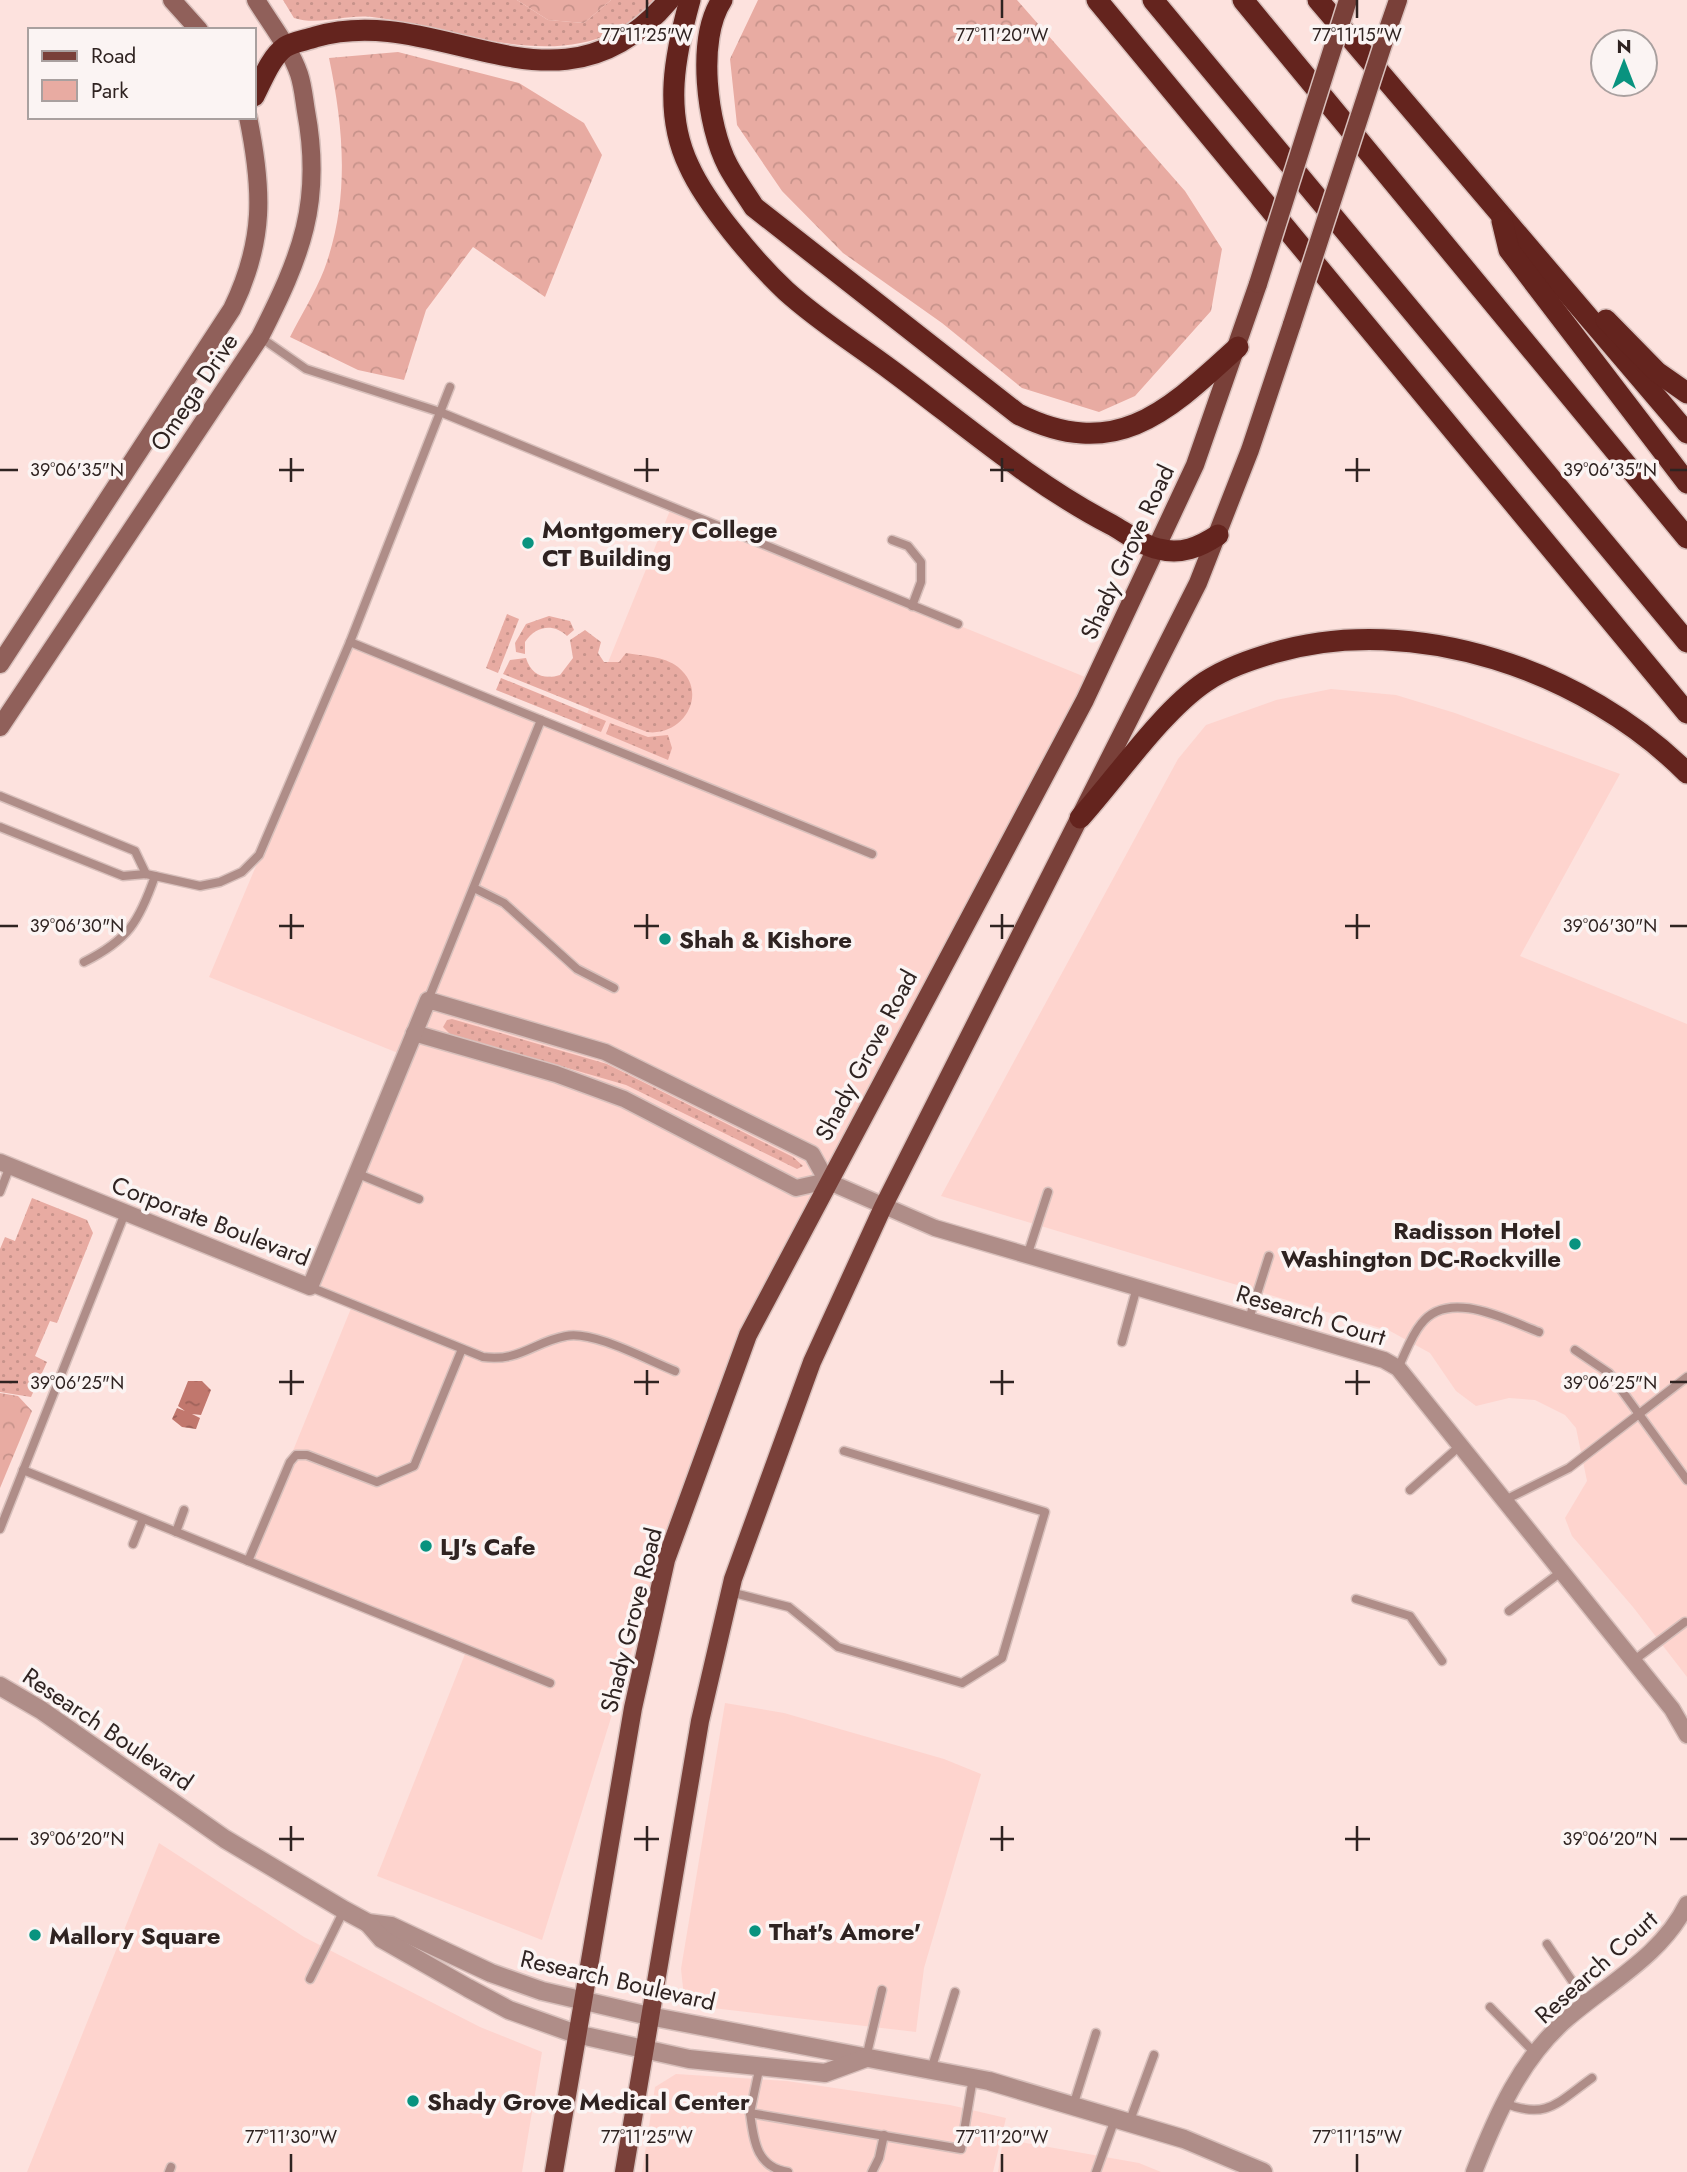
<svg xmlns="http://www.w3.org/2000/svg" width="1687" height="2172" viewBox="0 0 1687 2172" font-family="Jost,sans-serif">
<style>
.built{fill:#fed4ce}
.green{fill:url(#green-dots)}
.forest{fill:url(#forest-crowns)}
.water{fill:url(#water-ripples)}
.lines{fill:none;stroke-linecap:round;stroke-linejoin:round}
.service-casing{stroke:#d8c0bc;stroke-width:11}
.minor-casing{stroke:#d8c0bc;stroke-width:19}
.tertiary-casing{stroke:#d8c0bc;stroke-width:21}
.secondary-casing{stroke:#d8c0bc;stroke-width:21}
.primary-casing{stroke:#d8c0bc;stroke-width:21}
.motorway-casing{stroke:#d8c0bc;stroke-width:24}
.service{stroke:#af8d88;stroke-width:8}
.minor{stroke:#af8d88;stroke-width:16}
.tertiary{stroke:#af8d88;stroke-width:18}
.secondary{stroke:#90605a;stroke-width:18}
.primary{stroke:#794039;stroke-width:18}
.motorway{stroke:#64241e;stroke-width:21}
.primary-bridge-casing{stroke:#d8c0bc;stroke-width:21;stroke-linecap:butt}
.primary-bridge{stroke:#794039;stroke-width:18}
.ticks{fill:none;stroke:#2f2321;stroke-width:2.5}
.poi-dot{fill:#09937f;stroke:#fbf4f3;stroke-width:2.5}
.labels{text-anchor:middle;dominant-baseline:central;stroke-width:7;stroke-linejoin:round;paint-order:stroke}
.street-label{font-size:24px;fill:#2f2321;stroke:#fbf4f3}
.poi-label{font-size:24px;font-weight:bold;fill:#2f2321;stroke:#fbf4f3;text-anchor:start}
.ticks-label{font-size:18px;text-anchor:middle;fill:#2f2321;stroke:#fbf4f3;stroke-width:7;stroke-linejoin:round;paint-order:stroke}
</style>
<defs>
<pattern id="green-dots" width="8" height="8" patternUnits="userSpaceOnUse" patternTransform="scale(1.75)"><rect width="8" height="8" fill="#e8aba2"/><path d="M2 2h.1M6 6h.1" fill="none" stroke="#c7938b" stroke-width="1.8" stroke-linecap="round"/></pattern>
<pattern id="forest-crowns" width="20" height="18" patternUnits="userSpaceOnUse" patternTransform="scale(1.75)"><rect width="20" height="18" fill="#e8aba2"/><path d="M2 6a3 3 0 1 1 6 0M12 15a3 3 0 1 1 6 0" fill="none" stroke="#c7938b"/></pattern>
<pattern id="water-ripples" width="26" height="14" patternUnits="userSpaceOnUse" patternTransform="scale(1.75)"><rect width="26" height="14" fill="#c1776d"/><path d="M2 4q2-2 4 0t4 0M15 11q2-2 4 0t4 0" fill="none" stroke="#9d6159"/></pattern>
</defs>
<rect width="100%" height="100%" fill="#fde2de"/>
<!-- built -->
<g class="built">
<path d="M671 508 1090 679 744 1331 660 1560 542 1940 377 1876 467 1649 248 1561 352 1306 308 1288 403 1055 209 977 350 644 578 736Z"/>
<path d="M1331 689 1396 695 1455 713 1620 774 1520 956 1687 1024V1677L1633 1607 1572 1536 1565 1518 1587 1481 1576 1428 1565 1415 1535 1400 1509 1398 1476 1406 1456 1391 1430 1353 1390 1331 941 1196 1178 759 1206 725 1276 700Z"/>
<path d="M725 1703 784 1713 944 1759 981 1774 924 1968 916 2032 695 2006 684 1997 681 1969Z"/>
<path d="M159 1843 304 1937 480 2027 542 2052 522 2172H27Z"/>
<path d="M676 2074 787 2081 950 2105 1006 2118 993 2172H642L655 2087Z"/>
<path d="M1003 2139 1139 2163 1161 2172H998Z"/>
</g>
<!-- green -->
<g class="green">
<path d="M283 0H517L548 20 584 23 611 0H655C641 12 629 24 613 32 542 68 446 26 372 17 346 14 319 26 294 18Z"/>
<path d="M507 614 519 619 498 673 486 668Z"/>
<path d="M549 616 570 621 574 630 567 636C553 623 536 626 525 642V654L516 652 515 643 526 624Z"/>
<path d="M585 630 601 642 598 653 604 662H619L626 653C643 656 664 656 678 667 710 693 683 737 647 732L503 674 510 660 526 658C531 675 544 680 560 675L573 658 570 640Z"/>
<path d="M501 678 606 721 601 732 496 690Z"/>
<path d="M610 723 648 737 668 735 672 748 668 760 606 734Z"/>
<path d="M452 1019 607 1064 793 1157 803 1166 797 1169 626 1085 450 1034 443 1027 447 1020Z"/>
<path d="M32 1198 87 1220 93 1233 57 1323 50 1321 35 1356 47 1362 31 1397 0 1392V1249L5 1237 15 1241Z"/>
</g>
<!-- forest -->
<g class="forest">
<path d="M517 0H611L584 23 548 20Z"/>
<path d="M758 0H1017L1185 191 1222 249 1211 311 1135 396 1099 412 1022 388 942 323 843 253 782 191 737 125 730 59Z"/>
<path d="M398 52 519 83 584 123 602 155 545 297 473 247 426 310 404 380 358 370 290 337C301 315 315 293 324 270 350 200 344 129 329 58Z"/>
<path d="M0 1393 18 1396 32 1411 0 1488Z"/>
</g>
<!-- water -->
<path class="water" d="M188 1381H202L211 1390 201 1415 192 1414 200 1418 196 1429 182 1427 172 1419 177 1408 185 1411 178 1406Z"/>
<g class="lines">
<defs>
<g id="service">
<path d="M260 337 306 369 440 412 958 624"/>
<path d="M892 540 908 546 921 562V582L912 606"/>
<path d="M350 642 541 720"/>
<path d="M0 796 135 851 146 874"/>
<path d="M0 827 123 876 146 874 200 886 220 882 242 872 259 855 350 642 450 387"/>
<path d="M474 888 504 903 577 969 614 988"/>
<path d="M84 962C128 940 139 922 155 876"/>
<path d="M428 1000 541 720 872 854"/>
<path d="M356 1173 419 1199"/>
<path d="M0 1192 10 1166"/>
<path d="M1028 1253 1048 1192"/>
<path d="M310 1287 483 1357C520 1362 533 1342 566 1336 593 1330 649 1361 675 1371"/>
<path d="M1249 1319 1269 1256"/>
<path d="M1122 1342 1137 1287"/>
<path d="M1575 1350 1609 1373 1687 1480"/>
<path d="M1398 1368C1405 1354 1411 1336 1421 1324 1448 1288 1507 1320 1539 1332"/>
<path d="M23 1470 550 1683"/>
<path d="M1410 1490 1462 1444"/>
<path d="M1505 1500 1569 1468 1687 1377"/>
<path d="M0 1529 125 1213"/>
<path d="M176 1532 184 1510"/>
<path d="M133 1544 143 1519"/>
<path d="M248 1561 290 1462 296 1455H307L377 1482 414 1466 462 1349"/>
<path d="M730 1592 789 1607 838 1647 962 1683 1002 1658 1045 1512 844 1451"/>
<path d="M1356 1599 1410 1616 1442 1661"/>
<path d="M1509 1611 1561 1572"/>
<path d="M1633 1661 1685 1622"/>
<path d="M1547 1944 1587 2003"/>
<path d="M310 1979 344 1910"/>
<path d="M1490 2007 1536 2054"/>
<path d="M866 2058 882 1990"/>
<path d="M760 2065 750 2113 961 2149 973 2078"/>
<path d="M931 2070 955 1992"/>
<path d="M1504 2103C1547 2120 1557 2103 1592 2078"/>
<path d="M1073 2106 1096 2033"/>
<path d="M750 2113C754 2141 756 2167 788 2172"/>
<path d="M1129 2123 1154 2055"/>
<path d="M169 2172 171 2167"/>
<path d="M872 2172 879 2158 884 2135"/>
<path d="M1096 2172 1115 2119"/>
</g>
<g id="minor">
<path d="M414 1033 556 1074 624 1099 796 1188 827 1181"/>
<path d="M0 1162 310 1287 428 1000 605 1052 812 1154 827 1181 935 1228 1384 1360 1398 1368 1672 1709 1687 1735"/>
<path d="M1474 2172C1496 2116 1521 2058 1568 2018 1610 1982 1662 1955 1687 1904"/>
</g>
<g id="tertiary">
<path d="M0 1686 41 1710 225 1839 344 1910 368 1923 391 1926 491 1973 542 1991 649 2016 989 2081 1184 2139 1263 2172"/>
<path d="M368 1923 382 1939 468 1988 509 2010 576 2034 689 2059 825 2073 866 2058"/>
</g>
<g id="secondary">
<path d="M172 0 199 30"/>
<path d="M0 664 232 309C265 241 263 190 248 117"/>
<path d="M0 727 260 337C301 256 323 203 306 111 304 99 303 86 299 74 290 48 270 23 256 0"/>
</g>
<g id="primary">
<path d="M1387 32 1398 0"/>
<path d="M554 2172 633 1708 666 1560 748 1335 1085 700 1195 465 1258 284"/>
<path d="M624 2172 700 1721 733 1579 812 1362 883 1207 1198 583 1250 450 1292 324"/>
</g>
<g id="motorway">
<path d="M690 0C675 54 663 112 689 166 706 204 755 262 786 291 819 321 855 343 891 370 964 424 1031 483 1112 525 1126 533 1143 546 1159 549 1181 555 1200 547 1218 535"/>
<path d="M722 0C696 39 707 126 728 166 736 181 746 194 754 207L1018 414C1116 463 1168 411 1238 347"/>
<path d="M1097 0 1687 713"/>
<path d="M1153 0 1687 642"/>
<path d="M1243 0 1687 538"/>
<path d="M1318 0 1687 433"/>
<path d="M254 96C262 81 270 58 285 47 293 42 307 40 315 37 441 0 558 132 669 0"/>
<path d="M1502 221 1509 250 1687 483"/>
<path d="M1606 320 1657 372 1687 393"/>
<path d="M1080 818C1117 777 1161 712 1205 682 1226 668 1250 660 1273 653 1414 611 1585 671 1687 773"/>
</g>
</defs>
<!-- service casing -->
<use href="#service" class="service-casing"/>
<!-- minor casing -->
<use href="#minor" class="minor-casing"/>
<!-- tertiary casing -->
<use href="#tertiary" class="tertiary-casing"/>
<!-- secondary casing -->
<use href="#secondary" class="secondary-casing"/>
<!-- primary casing -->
<use href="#primary" class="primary-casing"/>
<!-- motorway casing -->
<use href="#motorway" class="motorway-casing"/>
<!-- service -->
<use href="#service" class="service"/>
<!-- minor -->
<use href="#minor" class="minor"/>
<!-- tertiary -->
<use href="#tertiary" class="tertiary"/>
<!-- secondary -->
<use href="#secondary" class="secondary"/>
<!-- primary -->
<use href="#primary" class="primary"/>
<!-- motorway -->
<use href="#motorway" class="motorway"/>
<defs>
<g id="primary-bridge">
<path d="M1258 284 1348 0"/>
<path d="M1292 324 1387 32"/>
</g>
</defs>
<!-- primary-bridge casing -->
<use href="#primary-bridge" class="primary-bridge-casing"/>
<!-- primary-bridge -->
<use href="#primary-bridge" class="primary-bridge"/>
</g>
<!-- ticks -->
<path class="ticks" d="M647 0V18M1002 0V18M1357 0V18M291 458V482M647 458V482M1002 458V482M1357 458V482M0 470H18M279 470H304M634 470H659M990 470H1014M1345 470H1370M1670 470H1687M291 914V939M647 914V939M1002 914V939M1357 914V939M0 926H18M279 926H304M634 926H659M990 926H1014M1345 926H1370M1670 926H1687M291 1370V1395M647 1370V1395M1002 1370V1395M1357 1370V1395M0 1382H18M279 1382H304M634 1382H659M990 1382H1014M1345 1382H1370M1670 1382H1687M291 1826V1851M647 1826V1851M1002 1826V1851M1357 1826V1851M0 1839H18M279 1839H304M634 1839H659M990 1839H1014M1345 1839H1370M1670 1839H1687M291 2154V2172M647 2154V2172M1002 2154V2172M1357 2154V2172"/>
<!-- markers -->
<g class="poi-dot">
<circle cx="528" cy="543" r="7"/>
<circle cx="665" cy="939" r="7"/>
<circle cx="1575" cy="1244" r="7"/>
<circle cx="426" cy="1546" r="7"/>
<circle cx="755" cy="1931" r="7"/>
<circle cx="35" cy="1935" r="7"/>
<circle cx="413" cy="2101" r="7"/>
</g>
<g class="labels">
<!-- street labels -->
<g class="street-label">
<text transform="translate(194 392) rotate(-56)">Omega Drive</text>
<text transform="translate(1127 552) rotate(-65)">Shady Grove Road</text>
<text transform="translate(866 1055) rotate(-62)">Shady Grove Road</text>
<text transform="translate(211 1221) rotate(21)">Corporate Boulevard</text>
<text transform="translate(1311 1315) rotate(17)">Research Court</text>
<text transform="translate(631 1620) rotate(-76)">Shady Grove Road</text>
<text transform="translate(108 1729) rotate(34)">Research Boulevard</text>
<text transform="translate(1596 1967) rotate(-42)">Research Court</text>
<text transform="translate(618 1980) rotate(13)">Research Boulevard</text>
</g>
<!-- poi labels -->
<g class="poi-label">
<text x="542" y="529">Montgomery College<tspan x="542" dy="28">CT Building</tspan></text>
<text x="679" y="939">Shah &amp; Kishore</text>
<text x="1561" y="1230" text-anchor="end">Radisson Hotel<tspan x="1561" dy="28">Washington DC-Rockville</tspan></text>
<text x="440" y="1546">LJ's Cafe</text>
<text x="769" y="1931">That's Amore'</text>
<text x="49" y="1935">Mallory Square</text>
<text x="427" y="2101">Shady Grove Medical Center</text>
</g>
</g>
<g class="ticks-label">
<text x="647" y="41">77°11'25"W</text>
<text x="1002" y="41">77°11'20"W</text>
<text x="1357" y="41">77°11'15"W</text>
<text x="77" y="476">39°06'35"N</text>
<text x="1610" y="476">39°06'35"N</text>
<text x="77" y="932">39°06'30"N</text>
<text x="1610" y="932">39°06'30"N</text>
<text x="77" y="1389">39°06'25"N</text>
<text x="1610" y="1389">39°06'25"N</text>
<text x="77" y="1845">39°06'20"N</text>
<text x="1610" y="1845">39°06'20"N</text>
<text x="291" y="2143">77°11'30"W</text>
<text x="647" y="2143">77°11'25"W</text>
<text x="1002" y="2143">77°11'20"W</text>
<text x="1357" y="2143">77°11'15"W</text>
</g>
<!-- legend -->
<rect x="28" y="28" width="228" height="91" fill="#fbf4f3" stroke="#a9a09f" stroke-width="2"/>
<rect x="42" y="51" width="35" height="10" fill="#794039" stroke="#a9a09f" stroke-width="2"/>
<text x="91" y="63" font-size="21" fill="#2f2321">Road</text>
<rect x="42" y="80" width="35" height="21" fill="#e8aba2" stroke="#a9a09f" stroke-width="2"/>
<text x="91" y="98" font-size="21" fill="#2f2321">Park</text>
<!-- north arrow -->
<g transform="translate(1624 63)"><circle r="33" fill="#fbf4f3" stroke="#a9a09f" stroke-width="2"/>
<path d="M0-5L12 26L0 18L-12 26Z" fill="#09937f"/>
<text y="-10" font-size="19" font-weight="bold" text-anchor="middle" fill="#2f2321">N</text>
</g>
</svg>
